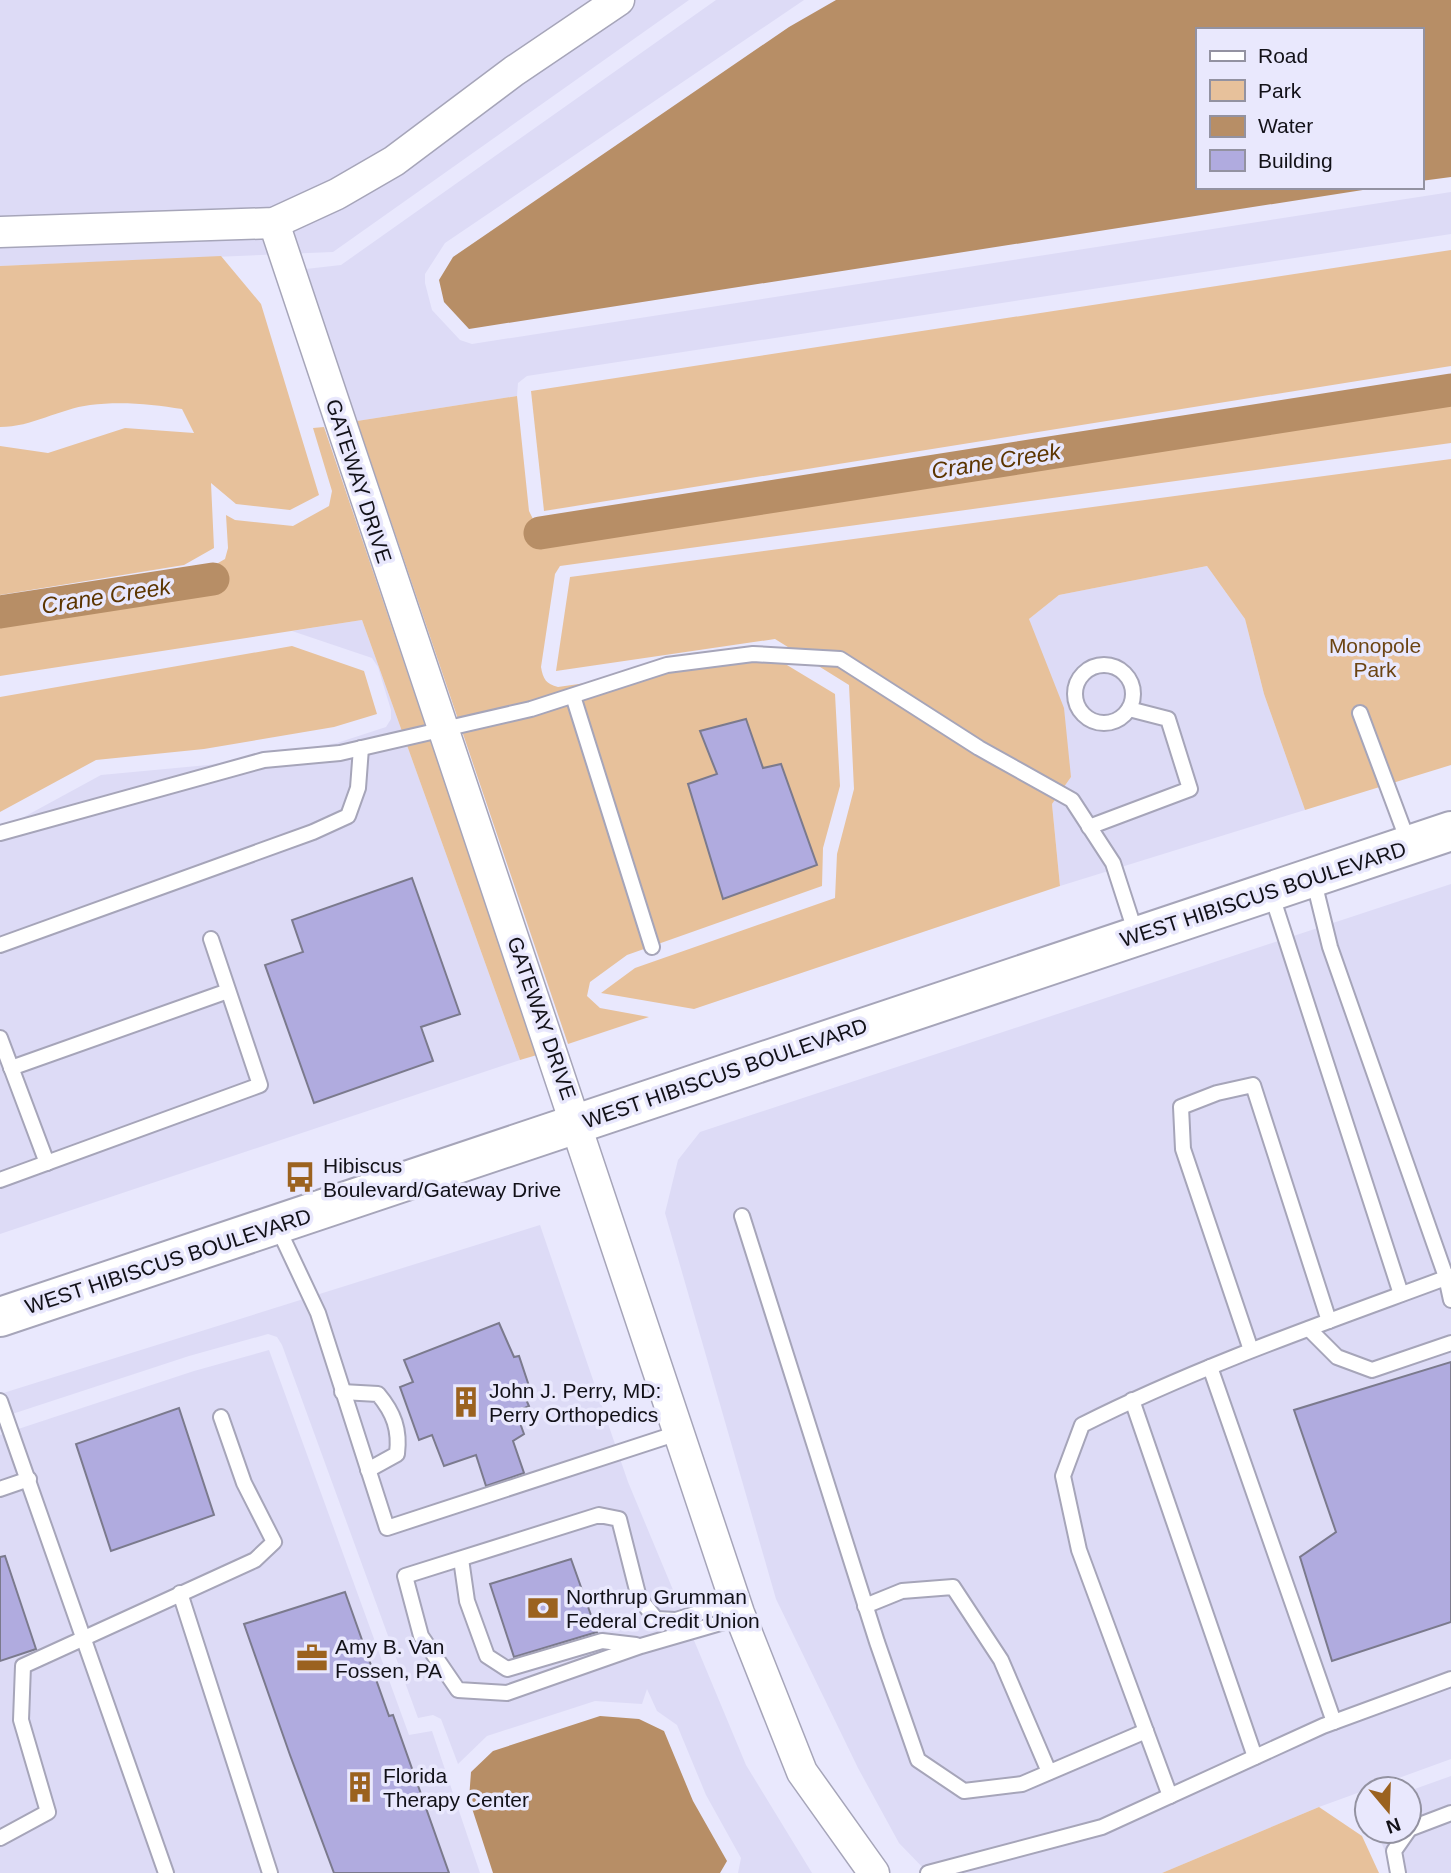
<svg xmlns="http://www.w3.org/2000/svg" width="1451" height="1873" viewBox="0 0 1451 1873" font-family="Helvetica,sans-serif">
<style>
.built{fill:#dddbf6}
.green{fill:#e7c19b}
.water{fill:#b78e66}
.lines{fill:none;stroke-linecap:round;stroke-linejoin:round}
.canal{stroke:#b78e66;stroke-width:33}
.building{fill:#b0abdf;stroke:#7b7a8d;stroke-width:2}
.lane-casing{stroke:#a6a5b9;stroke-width:18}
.street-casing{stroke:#a6a5b9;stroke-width:33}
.secondary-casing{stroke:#a6a5b9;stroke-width:42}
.lane{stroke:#fff;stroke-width:14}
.street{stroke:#fff;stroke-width:30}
.secondary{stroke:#fff;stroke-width:38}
.labels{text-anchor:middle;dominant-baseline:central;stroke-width:7;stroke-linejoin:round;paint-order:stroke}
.street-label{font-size:21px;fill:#121118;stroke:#e9e8fd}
.park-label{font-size:21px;fill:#6c4413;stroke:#e9e8fd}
.poi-label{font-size:21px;fill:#121118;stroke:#e9e8fd;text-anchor:start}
.water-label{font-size:23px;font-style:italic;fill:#5c3500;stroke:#e9e8fd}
</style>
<rect width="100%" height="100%" fill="#e9e8fd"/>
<!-- built -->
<g class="built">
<path d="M0 0H689L333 252 0 266Z"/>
<path d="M716 0H804L445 243 425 274V283L432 310 460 340 472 344 1451 192V234L527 376 518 383 517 396 357 421 306 269 341 265Z"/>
<path d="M1207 566 1245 619 1264 694 1305 810 1060 886 1052 804 1071 777 1029 619 1059 595Z"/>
<path d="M362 620 520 1060 0 1234V830L101 775 208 765 337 743 386 727 391 719V710L378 667 372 658 292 631Z"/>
<path d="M1451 884V1759L1319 1807 1162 1873H928L899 1843 858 1768 776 1599 665 1213 678 1160 700 1132Z"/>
<path d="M540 1225 628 1482 746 1765 812 1873H738L741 1858 706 1795 677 1725 657 1711 647 1689 642 1704 595 1701 487 1736 458 1764 441 1719 433 1715 418 1718 282 1345 277 1337 268 1334 189 1356 0 1418V1394Z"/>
<path d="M269 1350 409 1735 432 1731 480 1873H0V1435L194 1371Z"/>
<path d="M1451 1776V1873H1395L1376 1831H1409V1791Z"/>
</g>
<!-- green -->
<g class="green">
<path d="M1451 250V366L544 511 531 391Z"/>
<path d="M221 256 261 304 319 495 290 510 236 504 211 483 214 548 184 565 0 595V446L48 453 125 428 194 433 182 409C153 404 120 401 90 405 59 409 32 427 0 427V266Z"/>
<path d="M1451 382V443L560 566 555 574 541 667C543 679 546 684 558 687L772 656 835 694 840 786 823 848 822 886 627 955 590 982 587 996 600 1008 649 1017 568 1044 357 421 517 396 529 511 534 521 547 526Z"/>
<path d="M324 427 537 1055 520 1060 362 620 0 676V612L187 581 225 559 228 548 226 515 235 520 293 526 329 506 332 491 313 428Z"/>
<path d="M1451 459V765L1305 810 1264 694 1245 619 1207 566 1059 595 1029 619 1064 708 1071 777 1052 804 1060 886 694 1009 601 993 635 968 835 898 837 854 854 789 849 685 775 639 556 671 570 577Z"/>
<path d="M292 646 364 671 377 714 334 727 204 749 96 760 0 812V697Z"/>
<path d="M1319 1807 1362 1836 1379 1873H1162Z"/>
</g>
<!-- water -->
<g class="water">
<path d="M836 0H1451V177L1421 181V30H1197V187H1382L469 329 444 302 439 280 453 257 789 27Z"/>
<path d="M600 1716 639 1719 664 1731 693 1801 727 1861 720 1873H493L469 1799 471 1772 493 1751Z"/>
</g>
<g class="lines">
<!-- canal -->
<g class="canal">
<path d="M540 533 1451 390"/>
<path d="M0 612 213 579"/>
</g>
</g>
<!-- building -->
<g class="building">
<path d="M746 719 763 768 781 764 817 865 723 899 688 784 717 774 700 731Z"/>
<path d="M412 878 460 1014 421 1027 433 1061 314 1103 265 965 303 952 292 920Z"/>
<path d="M499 1323 514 1357 519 1356 530 1389 523 1393 529 1406 516 1412 524 1434 513 1441 524 1473 486 1486 476 1455 444 1466 432 1435 419 1440 400 1387 413 1382 404 1360Z"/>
<path d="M1451 1362V1622L1332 1661 1300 1557 1336 1532 1294 1410Z"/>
<path d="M179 1408 214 1515 111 1551 76 1444Z"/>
<path d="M5 1556 36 1649 0 1661V1557Z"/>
<path d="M571 1559 597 1632 514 1657 490 1584Z"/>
<path d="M345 1592 389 1716 393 1715 449 1873H334L290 1755 244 1624Z"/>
</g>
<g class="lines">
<defs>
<g id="lane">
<circle cx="1104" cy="694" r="29"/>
<path d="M573 696 652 947"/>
<path d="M1360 713 1409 844"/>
<path d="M1089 827 1190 789 1168 719 1129 709"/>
<path d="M0 833 264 760 340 753 531 709 667 665 753 654 840 659 979 748 1072 800 1113 863 1136 934"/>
<path d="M1313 878 1330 947 1446 1277 1451 1300"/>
<path d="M1271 893 1401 1294"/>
<path d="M0 945 313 832 348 816 358 788 361 748"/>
<path d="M0 1038 47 1163"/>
<path d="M11 1068 228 991"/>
<path d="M0 1180 260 1085 211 939"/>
<path d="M742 1216 877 1642 918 1760 964 1791 1022 1784 1146 1731"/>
<path d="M277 1226 318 1313 387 1528 681 1432"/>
<path d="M1309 1329 1337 1357 1372 1370 1451 1343"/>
<path d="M1251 1350 1183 1149 1181 1107 1217 1093 1253 1085 1329 1321"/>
<path d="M1210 1367 1334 1722"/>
<path d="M342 1392 378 1394C394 1413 400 1430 397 1454L368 1470"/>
<path d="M1132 1400 1255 1757"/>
<path d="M0 1401 166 1873"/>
<path d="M0 1489 29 1479"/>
<path d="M461 1559 467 1601 487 1656 507 1669 602 1641 636 1645"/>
<path d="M180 1593 270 1873"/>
<path d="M736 1601 676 1620 656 1619 639 1598 619 1519 599 1515 405 1576 421 1636 458 1690 507 1693 641 1646 741 1617"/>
<path d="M865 1606 902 1591 953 1587 1001 1660 1049 1772"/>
<path d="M1170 1796 1079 1550 1063 1476 1082 1425C1201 1365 1327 1322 1451 1276"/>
<path d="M1409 1829 1451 1813"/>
<path d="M0 1838 48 1812 21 1720 23 1666 255 1560 274 1542 244 1483 221 1417"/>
<path d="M928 1873 1102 1827 1323 1726 1451 1679"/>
<path d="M1398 1873 1394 1851 1408 1831"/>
</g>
<g id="street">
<path d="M274 223 739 1613 802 1772 874 1873"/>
<path d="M0 232 274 223 337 194 394 161 514 71 619 0"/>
</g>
<path id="secondary" d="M0 1317 1451 831"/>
</defs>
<!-- lane casing -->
<use href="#lane" class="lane-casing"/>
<!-- street casing -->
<use href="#street" class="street-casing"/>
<!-- secondary casing -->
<use href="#secondary" class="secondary-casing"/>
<!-- lane -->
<use href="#lane" class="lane"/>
<!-- street -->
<use href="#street" class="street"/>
<!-- secondary -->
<use href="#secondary" class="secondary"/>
</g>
<!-- icons -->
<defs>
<symbol id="bus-bare" viewBox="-9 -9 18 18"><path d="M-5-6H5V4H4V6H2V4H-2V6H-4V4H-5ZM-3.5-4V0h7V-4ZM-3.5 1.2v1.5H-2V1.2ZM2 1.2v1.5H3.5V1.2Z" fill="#9b621f" stroke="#e9e8fd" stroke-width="2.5" paint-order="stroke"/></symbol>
<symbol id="building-bare" viewBox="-9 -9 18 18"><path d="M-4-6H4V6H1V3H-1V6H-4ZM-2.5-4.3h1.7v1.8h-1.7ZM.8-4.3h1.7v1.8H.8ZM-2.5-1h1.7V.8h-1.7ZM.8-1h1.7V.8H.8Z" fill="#9b621f" stroke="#e9e8fd" stroke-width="2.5" paint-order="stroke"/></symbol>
<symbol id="bank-bare" viewBox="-9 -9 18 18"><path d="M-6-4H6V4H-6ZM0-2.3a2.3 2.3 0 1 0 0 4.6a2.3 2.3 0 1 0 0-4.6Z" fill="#9b621f" stroke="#e9e8fd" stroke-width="2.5" paint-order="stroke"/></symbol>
<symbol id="office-bare" viewBox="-9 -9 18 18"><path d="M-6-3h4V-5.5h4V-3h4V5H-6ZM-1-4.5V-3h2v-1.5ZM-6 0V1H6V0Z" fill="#9b621f" stroke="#e9e8fd" stroke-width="2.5" paint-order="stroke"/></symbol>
</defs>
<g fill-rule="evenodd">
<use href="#bus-bare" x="278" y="1155" width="44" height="44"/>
<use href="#building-bare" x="444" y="1380" width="44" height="44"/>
<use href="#bank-bare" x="521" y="1586" width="44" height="44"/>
<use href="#office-bare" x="290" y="1636" width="44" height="44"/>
<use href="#building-bare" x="338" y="1765" width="44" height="44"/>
</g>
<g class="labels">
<!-- street labels -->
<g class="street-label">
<text transform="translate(359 481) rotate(72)">GATEWAY DRIVE</text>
<text transform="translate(1263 894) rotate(-18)">WEST HIBISCUS BOULEVARD</text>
<text transform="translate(542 1018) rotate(71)">GATEWAY DRIVE</text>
<text transform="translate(725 1073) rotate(-19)">WEST HIBISCUS BOULEVARD</text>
<text transform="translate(168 1261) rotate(-18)">WEST HIBISCUS BOULEVARD</text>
</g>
<!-- park labels -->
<g class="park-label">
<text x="1375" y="645">Monopole<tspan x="1375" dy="24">Park</tspan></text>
</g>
<!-- poi labels -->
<g class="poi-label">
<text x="323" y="1165">Hibiscus<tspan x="323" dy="24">Boulevard/Gateway Drive</tspan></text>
<text x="489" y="1390">John J. Perry, MD:<tspan x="489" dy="24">Perry Orthopedics</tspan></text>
<text x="566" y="1596">Northrup Grumman<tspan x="566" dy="24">Federal Credit Union</tspan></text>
<text x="335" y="1646">Amy B. Van<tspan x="335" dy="24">Fossen, PA</tspan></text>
<text x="383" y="1775">Florida<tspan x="383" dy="24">Therapy Center</tspan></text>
</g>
<!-- water labels -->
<g class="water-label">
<text transform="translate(996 461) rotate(-9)">Crane Creek</text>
<text transform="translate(106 596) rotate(-9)">Crane Creek</text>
</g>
</g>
<!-- legend -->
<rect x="1196" y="28" width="228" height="161" fill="#e9e8fd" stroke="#9392a1" stroke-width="2"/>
<rect x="1210" y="51" width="35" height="10" fill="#ffffff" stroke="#9392a1" stroke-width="2"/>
<text x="1258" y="63" font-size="21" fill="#121118">Road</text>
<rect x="1210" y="80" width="35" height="21" fill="#e7c19b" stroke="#9392a1" stroke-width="2"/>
<text x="1258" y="98" font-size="21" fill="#121118">Park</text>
<rect x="1210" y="116" width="35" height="21" fill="#b78e66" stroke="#9392a1" stroke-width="2"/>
<text x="1258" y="133" font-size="21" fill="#121118">Water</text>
<rect x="1210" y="150" width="35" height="21" fill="#b0abdf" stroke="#9392a1" stroke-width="2"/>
<text x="1258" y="168" font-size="21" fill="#121118">Building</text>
<!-- north arrow -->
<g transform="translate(1388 1810) rotate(161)"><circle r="33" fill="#e9e8fd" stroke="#9392a1" stroke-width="2"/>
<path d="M0-5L12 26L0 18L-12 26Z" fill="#9b621f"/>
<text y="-10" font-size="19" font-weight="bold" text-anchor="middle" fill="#121118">N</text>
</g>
</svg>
